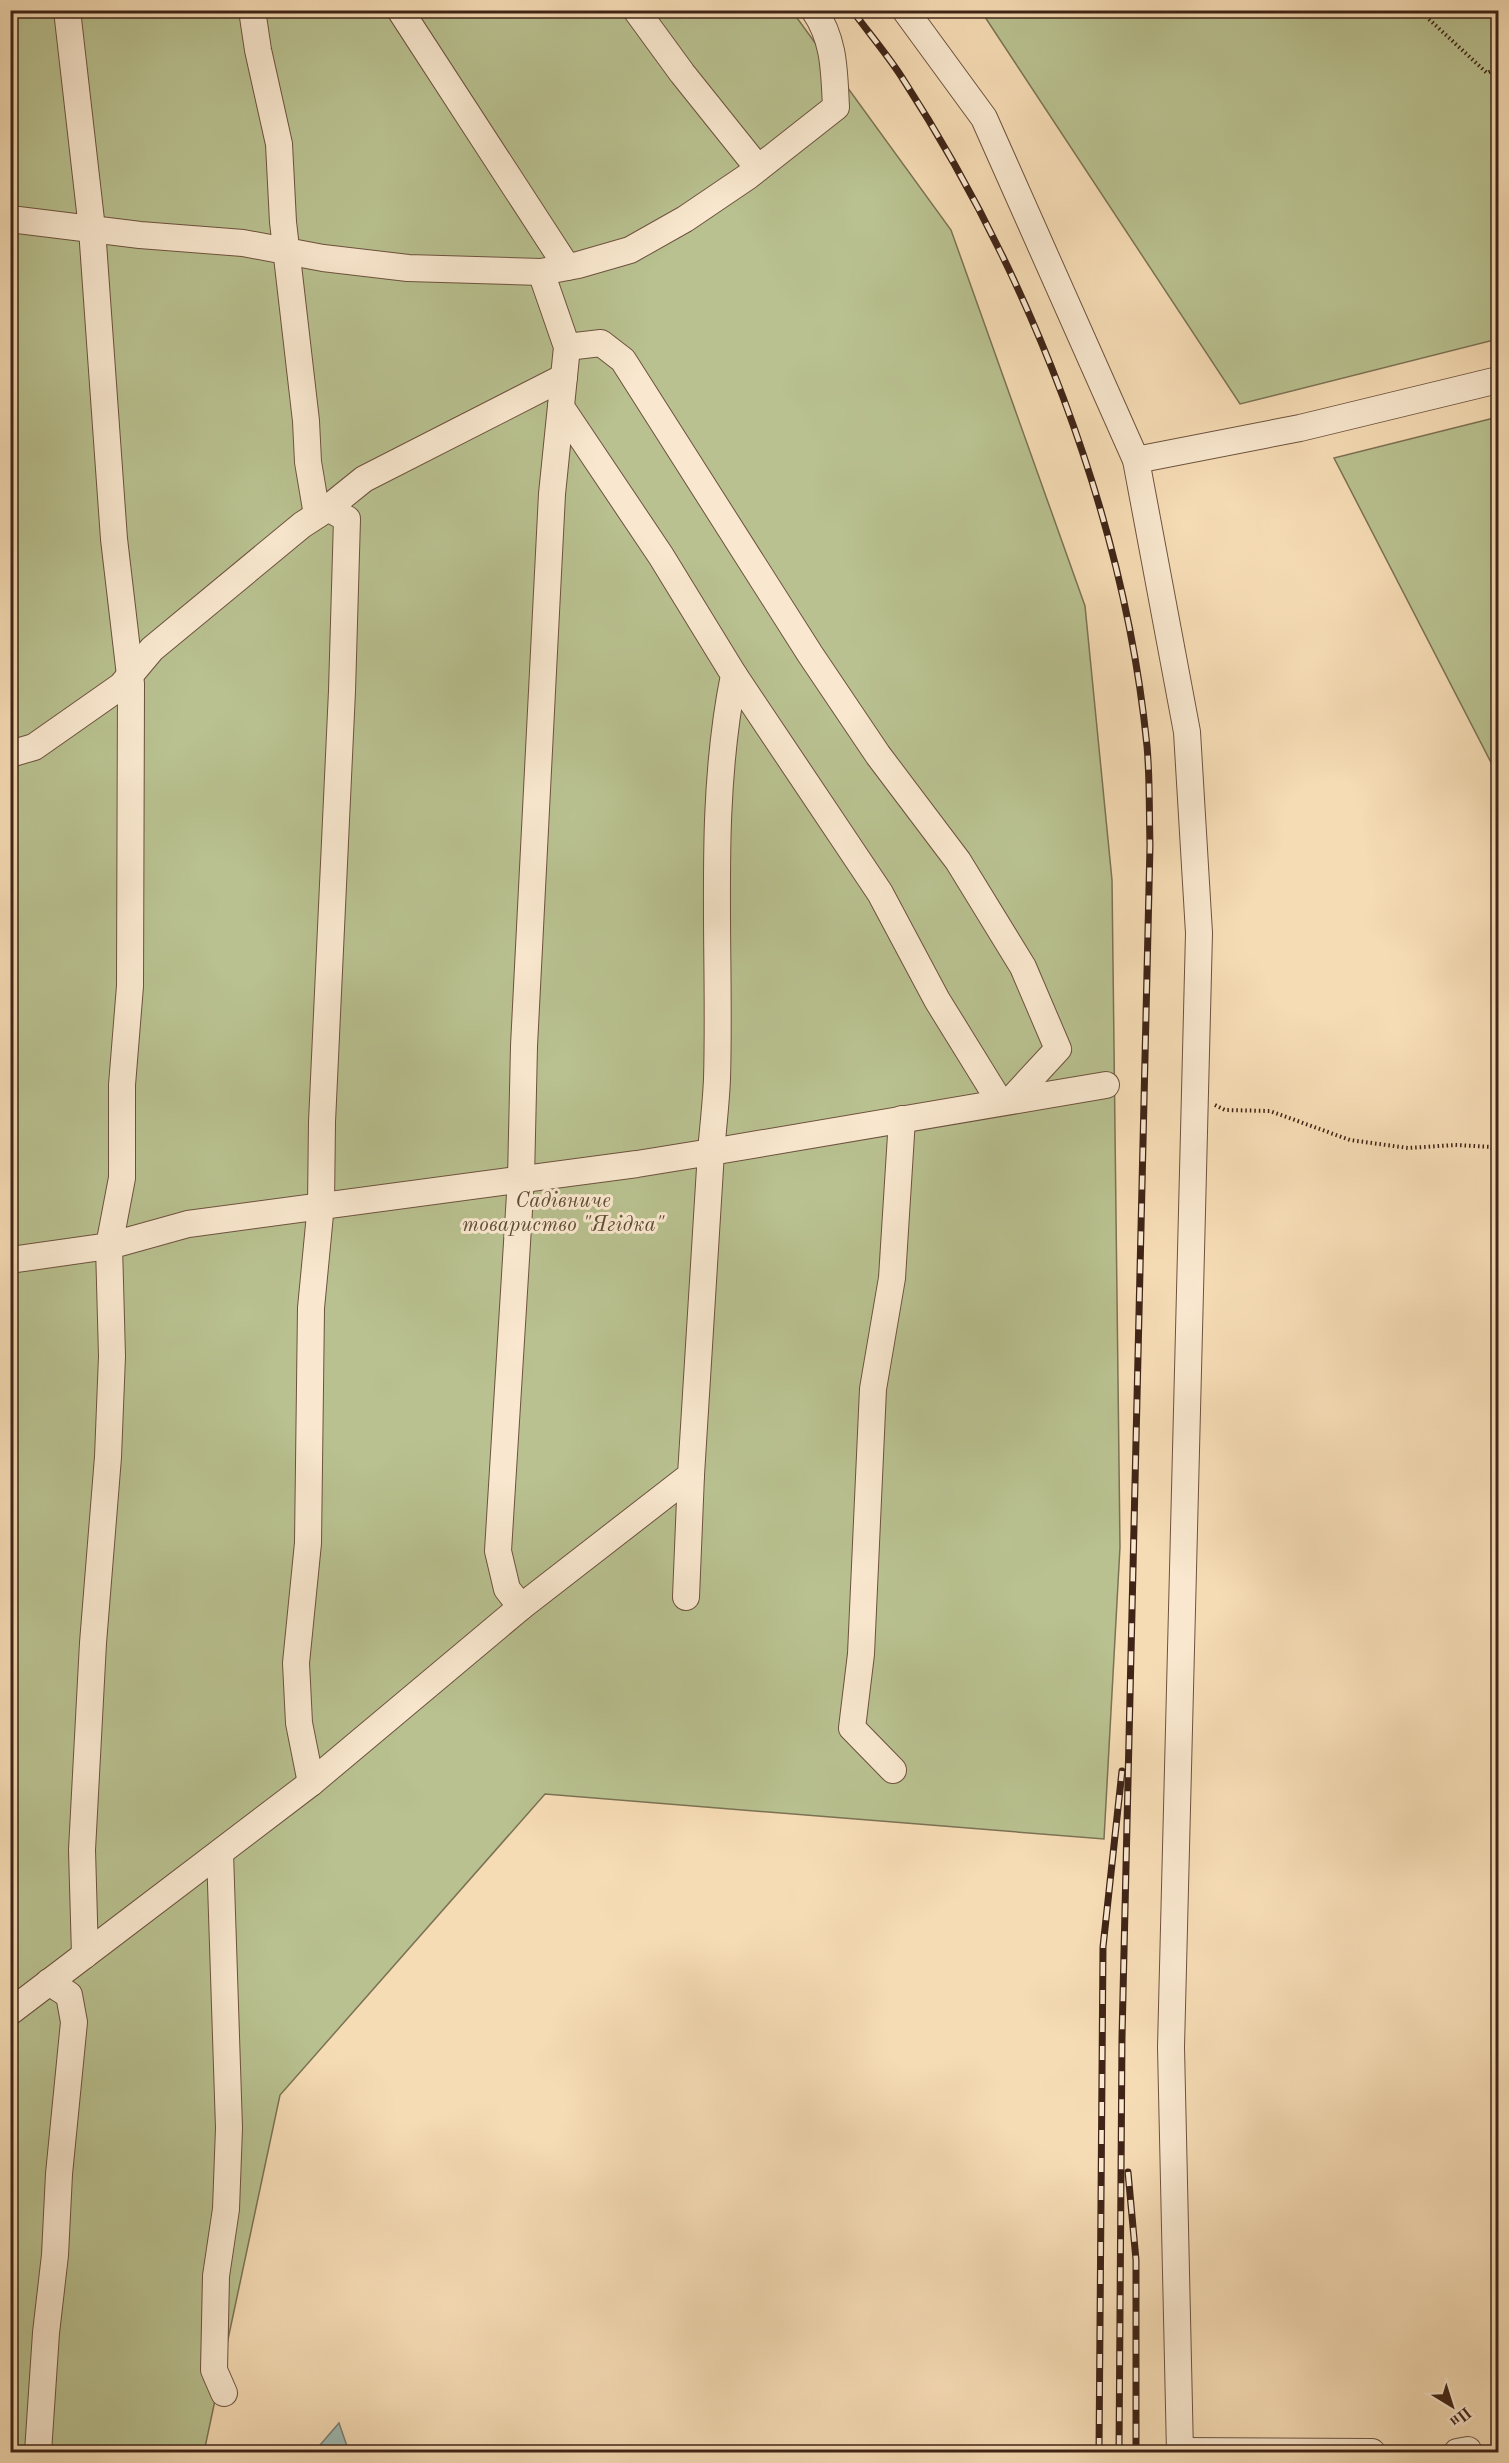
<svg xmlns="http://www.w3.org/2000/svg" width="1509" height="2463" viewBox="0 0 1509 2463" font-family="'Old Standard TT',serif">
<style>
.green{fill:#b9c190;stroke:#7c7254;stroke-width:1.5}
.water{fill:#9ebab4;stroke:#787e75;stroke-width:1.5}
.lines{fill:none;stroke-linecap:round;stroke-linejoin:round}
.minor-casing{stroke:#6d523e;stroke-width:28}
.path{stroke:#3f2417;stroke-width:4;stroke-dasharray:1.5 3;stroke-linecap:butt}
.minor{stroke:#f9e8cf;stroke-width:26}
.rail-casing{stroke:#3f2417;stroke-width:7}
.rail{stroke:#f9e8cf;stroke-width:4.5;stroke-dasharray:14;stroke-linecap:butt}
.labels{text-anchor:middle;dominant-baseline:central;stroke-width:6;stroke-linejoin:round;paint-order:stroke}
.park-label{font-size:21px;font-style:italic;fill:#5e4b35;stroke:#f9e8cf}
</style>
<rect width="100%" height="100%" fill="#f6dcb5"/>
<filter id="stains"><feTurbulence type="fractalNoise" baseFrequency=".00333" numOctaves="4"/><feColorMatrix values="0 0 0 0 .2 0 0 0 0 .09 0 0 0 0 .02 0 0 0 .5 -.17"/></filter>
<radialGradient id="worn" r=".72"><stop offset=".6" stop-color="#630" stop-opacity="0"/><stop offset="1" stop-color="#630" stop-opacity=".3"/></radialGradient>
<!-- green -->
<g class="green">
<path d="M11 11H792L951 230 1085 606 1112 880 1120 1547 1104 1839 545 1794 280 2095 204 2452H11Z"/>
<path d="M981 11H1498V339L1240 404Z"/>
<path d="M1498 417V776L1334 458Z"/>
</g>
<!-- water -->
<path class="water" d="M339 2423 349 2452H314Z"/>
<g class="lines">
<defs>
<g id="minor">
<path d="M67 10 92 229 114 539 131 684 130 986 122 1085V1178L109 1246 112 1356 108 1457 93 1643 82 1850 85 1955"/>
<path d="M252 10 258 50 279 144 283 222 306 421 308 462 317 515"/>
<path d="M400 10 567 267"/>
<path d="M636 10 682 73 758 168"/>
<path d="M905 10 984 118 1136 460 1187 732 1199 933 1171 2047 1180 2452"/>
<path d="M10 219 140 235 243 243 323 258 408 268 541 272 567 347 552 494 524 1046 521 1178 498 1551 507 1589 521 1607"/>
<path d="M541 272 578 265 630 250 685 219 747 177 836 107C834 71 835 41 814 10"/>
<path d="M567 347 601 343 623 360 810 654 878 755 958 861 1023 967 1058 1049 1010 1101"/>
<path d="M1136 460 1300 428 1498 380"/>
<path d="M328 508 364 479 564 377"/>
<path d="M734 675 880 893 937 1000 1000 1102"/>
<path d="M10 754 34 747 121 686 152 649 302 525 328 508 347 519 342 691 322 1122 321 1204 311 1308 308 1543 296 1663 299 1723 311 1783"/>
<path d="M10 1260 109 1246 188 1224 637 1164 711 1152C713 1128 716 1103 717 1079 721 945 707 808 734 675L661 556 561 407"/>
<path d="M686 1597 691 1475"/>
<path d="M893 1770 852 1728 861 1654 873 1389 892 1278 902 1119"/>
<path d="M220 1853 229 2128 226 2209 216 2276 214 2370 224 2393"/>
<path d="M10 2012 311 1783 521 1607 691 1475 711 1152 1106 1085"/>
<path d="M1180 2451 1372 2452"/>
<path d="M38 2452 46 2333 55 2255 59 2174 74 2022 69 1995 49 1982"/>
<path d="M1457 2452 1468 2450"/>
</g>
</defs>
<!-- minor casing -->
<use href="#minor" class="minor-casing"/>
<!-- path -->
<g class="path">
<path d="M1195 10H1200"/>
<path d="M1419 10 1487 73 1498 68"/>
<path d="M1215 1105 1225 1110 1270 1111 1350 1140 1408 1148 1455 1145 1491 1147 1498 1152"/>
</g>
<!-- minor -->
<use href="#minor" class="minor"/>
<defs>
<g id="rail">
<path d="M852 10C868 32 886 53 901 76 1028 272 1124 513 1147 746 1150 779 1149 812 1150 845L1122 2037 1119 2452"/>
<path d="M1128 2172 1136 2260V2452"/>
<path d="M1099 2452 1103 1947 1122 1771"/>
</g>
</defs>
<!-- rail casing -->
<use href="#rail" class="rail-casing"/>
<!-- rail -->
<use href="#rail" class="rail"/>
</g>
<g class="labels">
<!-- park labels -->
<g class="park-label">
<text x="563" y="1201">Садівниче<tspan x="563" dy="24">товариство "Ягідка"</tspan></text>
</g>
</g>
<!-- margin -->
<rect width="1509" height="2463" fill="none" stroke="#f6dcb5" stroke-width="36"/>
<rect x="12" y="12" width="1485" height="2439" fill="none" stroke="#3f2417" stroke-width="3"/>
<rect x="18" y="18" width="1473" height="2427" fill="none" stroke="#3f2417" stroke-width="1.5"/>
<!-- north arrow -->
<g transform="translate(1452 2406) rotate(142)" stroke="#f9e8cf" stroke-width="4.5" paint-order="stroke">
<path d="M0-4.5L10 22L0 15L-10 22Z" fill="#3f2417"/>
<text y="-9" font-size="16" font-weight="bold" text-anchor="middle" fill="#3f2417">Пн</text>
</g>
<rect width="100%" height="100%" filter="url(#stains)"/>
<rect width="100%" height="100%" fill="url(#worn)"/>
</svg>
